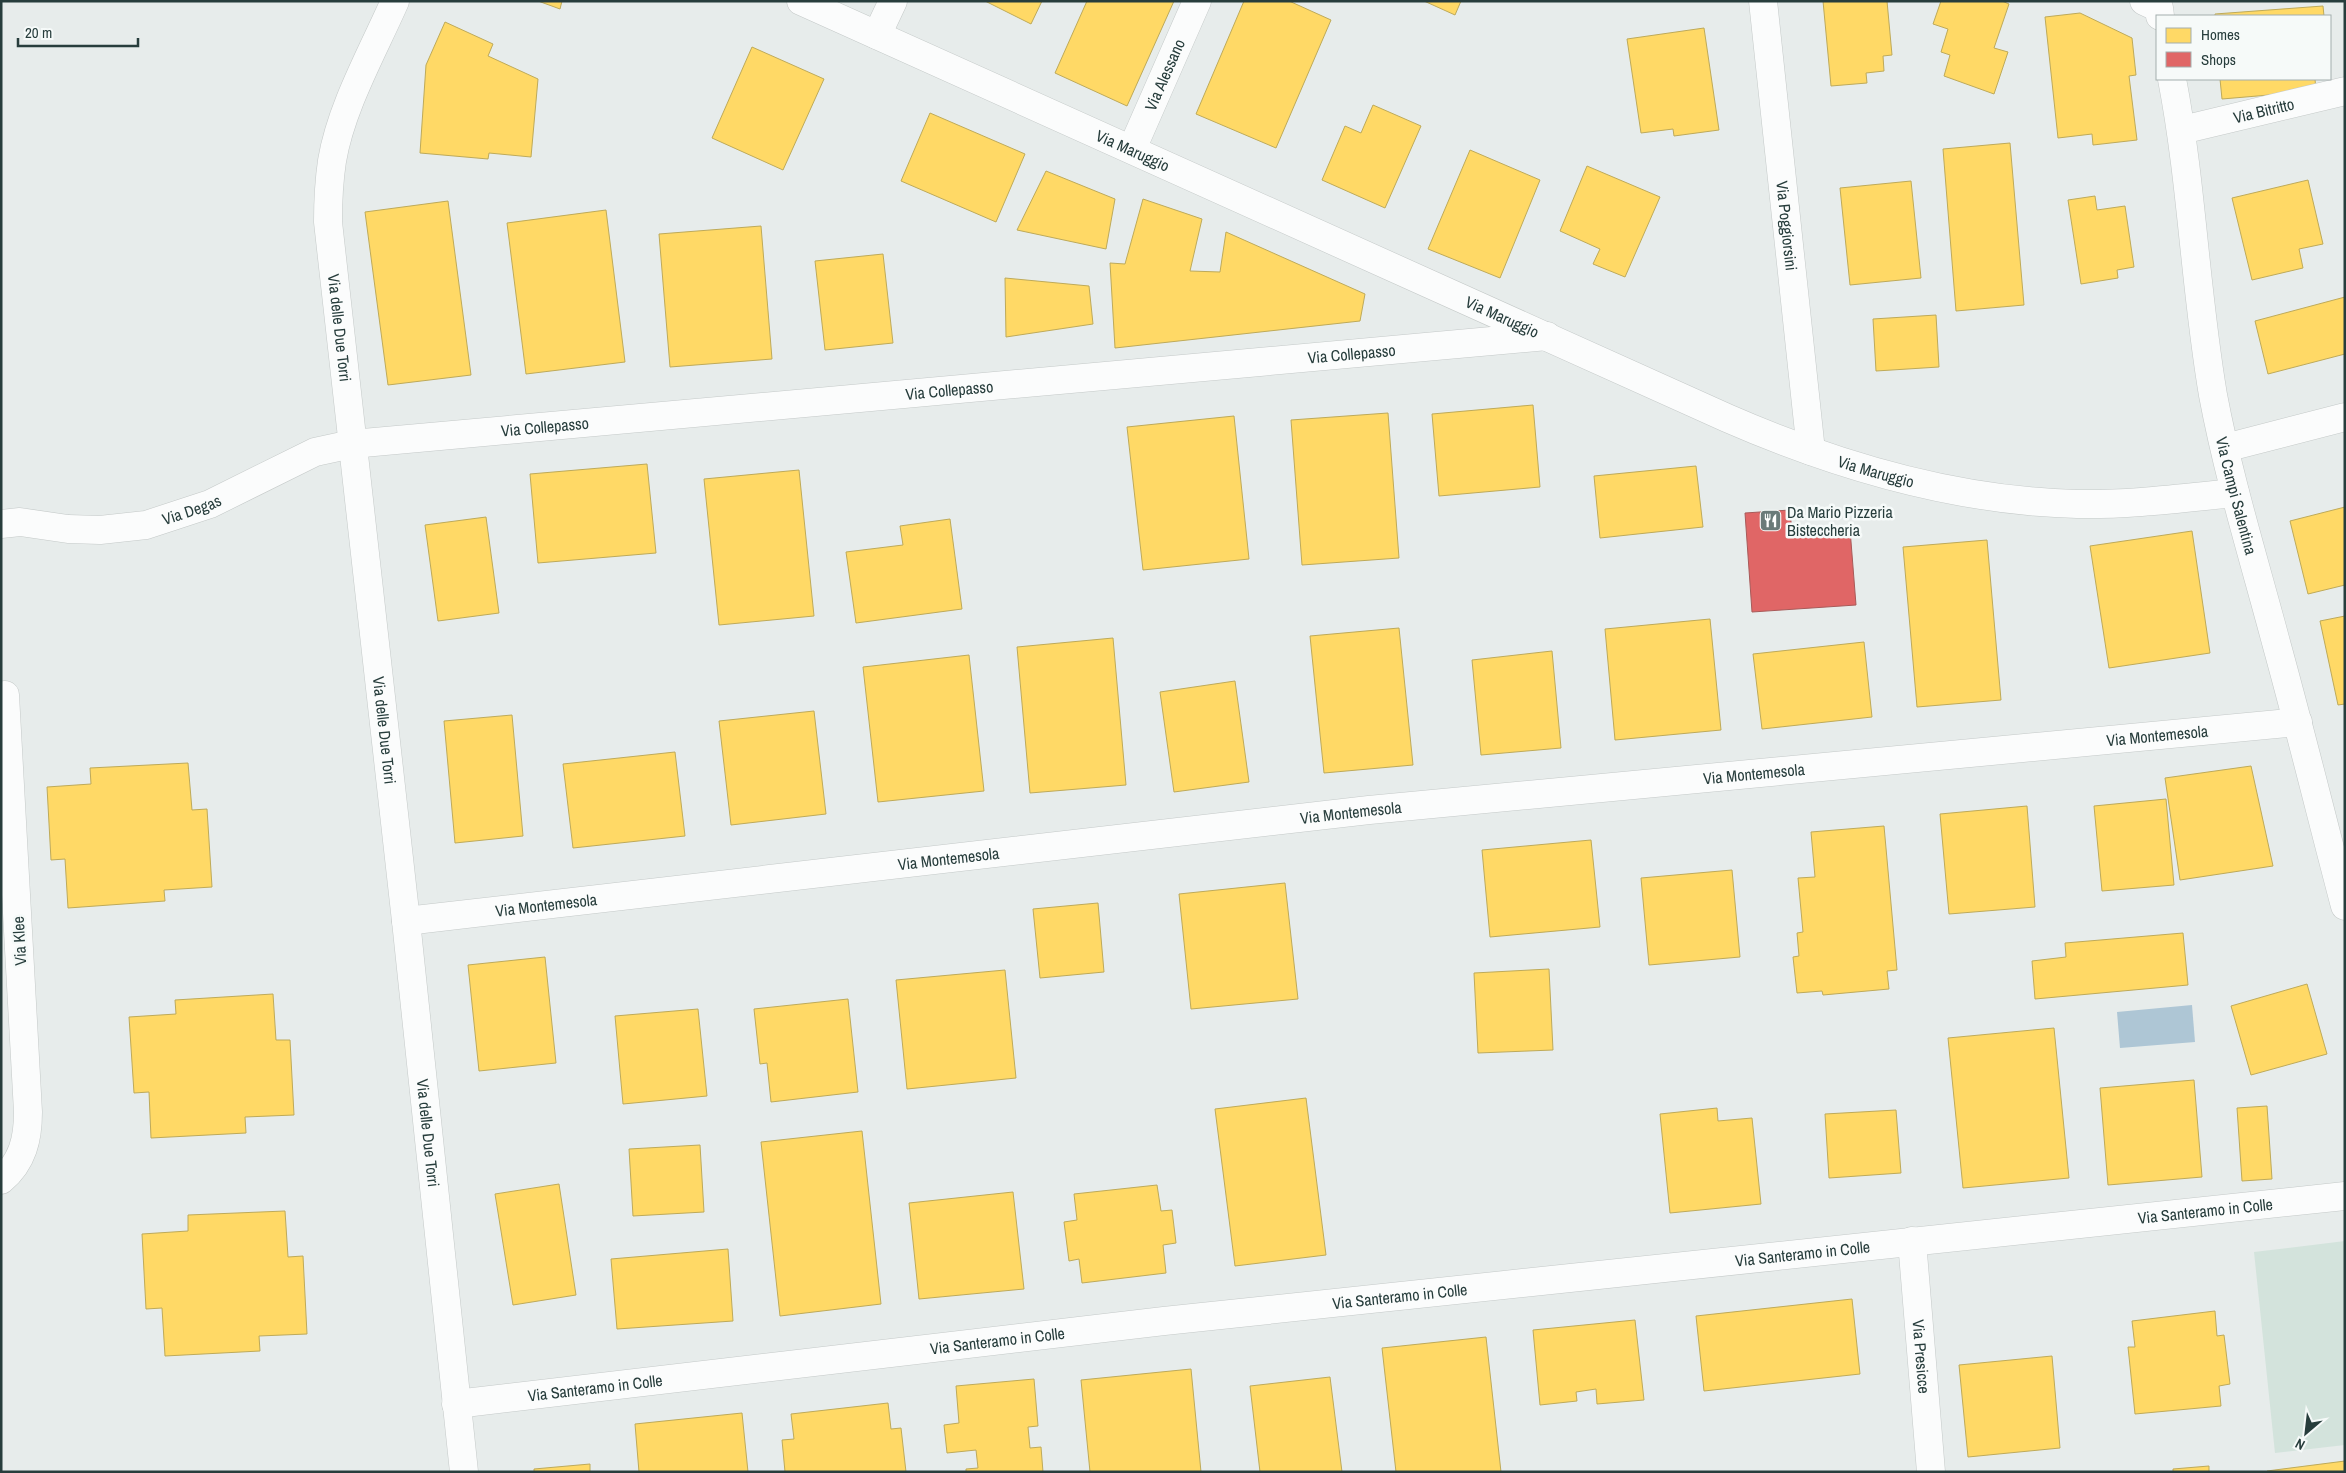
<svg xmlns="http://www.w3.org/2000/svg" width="2346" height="1473" viewBox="0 0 2346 1473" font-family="'Archivo Narrow',sans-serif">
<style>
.green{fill:#d3e3dc}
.water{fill:#aec6d5}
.homes{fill:#ffd966;stroke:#beaa59}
.shops{fill:#e06666;stroke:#a85a59}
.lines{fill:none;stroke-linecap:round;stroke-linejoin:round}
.minor-casing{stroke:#c4c9c8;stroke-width:29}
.minor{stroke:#fbfcfc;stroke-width:28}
.labels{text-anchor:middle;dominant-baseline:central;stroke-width:5;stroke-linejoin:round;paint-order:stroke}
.street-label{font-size:16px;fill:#273d3c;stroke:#f6faf9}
.poi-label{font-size:16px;fill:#273d3c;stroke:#f6faf9;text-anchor:start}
</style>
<rect width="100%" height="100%" fill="#e7eceb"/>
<!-- green -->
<path class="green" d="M2345 1241V1445L2275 1453 2254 1252Z"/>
<!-- water -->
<path class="water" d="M2192 1005 2195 1042 2120 1048 2117 1012Z"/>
<!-- homes -->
<g class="homes">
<path d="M538 1H562L560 9Z"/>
<path d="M985 1H1042L1031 24Z"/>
<path d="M1087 1H1174L1127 106 1055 73Z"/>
<path d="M1244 1H1289L1331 20 1276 148 1196 114Z"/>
<path d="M1424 1H1461L1455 15Z"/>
<path d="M1823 1H1887L1892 55 1883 56 1884 71 1866 73 1867 83 1831 86Z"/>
<path d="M1941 1H2002L2009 4 1994 48 2008 52 1994 94 1944 76 1950 55 1941 52 1948 29 1933 24Z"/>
<path d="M2323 6 2324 16H2215V14Z"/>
<path d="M2080 13 2132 38 2136 75 2129 76 2137 140 2093 145 2092 134 2058 138 2045 17Z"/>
<path d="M445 22 493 44 488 56 538 79 531 157 489 153 488 159 420 153 426 65Z"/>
<path d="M1704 28 1719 130 1674 136 1673 129 1641 133 1627 39Z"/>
<path d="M752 47 824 79 783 170 712 138Z"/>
<path d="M2220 79H2315L2316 91 2222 99Z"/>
<path d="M1373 105 1421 126 1385 208 1322 180 1345 126 1361 133Z"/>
<path d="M930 113 1025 154 996 222 901 181Z"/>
<path d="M2010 143 2024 305 1956 311 1943 149Z"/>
<path d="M1470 150 1540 180 1500 278 1428 249Z"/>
<path d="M1587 166 1660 197 1625 277 1593 264 1600 249 1560 231Z"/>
<path d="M1046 171 1115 199 1106 249 1017 230Z"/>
<path d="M2308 180 2323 244 2299 249 2303 268 2252 280 2232 198Z"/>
<path d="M1911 181 1921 278 1850 285 1840 188Z"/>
<path d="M2095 196 2097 210 2125 206 2134 267 2117 270 2118 278 2081 284 2068 200Z"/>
<path d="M1143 199 1202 219 1190 271 1220 272 1226 232 1365 294 1360 321 1115 348 1110 263 1125 264Z"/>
<path d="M448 201 471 375 388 385 365 212Z"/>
<path d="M606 210 625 362 526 374 507 223Z"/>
<path d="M761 226 772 359 670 367 659 234Z"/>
<path d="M883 254 893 343 825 350 815 261Z"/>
<path d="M1005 278 1089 286 1093 324 1006 337Z"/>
<path d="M2345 297V354L2268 374 2255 321Z"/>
<path d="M1936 315 1939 367 1876 371 1873 319Z"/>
<path d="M1533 405 1540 487 1439 496 1432 414Z"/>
<path d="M1388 413 1399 558 1302 565 1291 420Z"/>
<path d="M1234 416 1249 559 1143 570 1127 427Z"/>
<path d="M647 464 656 553 538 563 530 474Z"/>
<path d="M1696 466 1703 527 1600 538 1594 476Z"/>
<path d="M799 470 814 616 719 625 704 479Z"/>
<path d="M2345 507V585L2308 594 2290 521Z"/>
<path d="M486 517 499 613 438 621 425 525Z"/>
<path d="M950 519 962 609 856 623 846 552 903 545 900 526Z"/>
<path d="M2192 531 2210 653 2109 668 2090 546Z"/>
<path d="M1987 540 2001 700 1917 707 1903 547Z"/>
<path d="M2345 616V704L2338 705 2320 621Z"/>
<path d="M1710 619 1721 730 1615 740 1605 629Z"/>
<path d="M1399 628 1413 765 1324 773 1310 636Z"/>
<path d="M1113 638 1126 785 1030 793 1017 647Z"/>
<path d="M1864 642 1872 717 1762 729 1753 654Z"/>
<path d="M1552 651 1561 748 1481 755 1472 660Z"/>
<path d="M969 655 984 791 878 802 863 667Z"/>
<path d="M1235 681 1249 782 1174 792 1160 692Z"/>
<path d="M814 711 826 814 731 825 719 721Z"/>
<path d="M512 715 523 836 455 843 444 721Z"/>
<path d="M675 752 685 836 573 848 563 764Z"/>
<path d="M188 763 192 810 207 809 212 887 164 890 165 901 68 908 65 859 51 860 47 787 91 784 90 768Z"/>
<path d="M2251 766 2273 866 2180 880 2165 778Z"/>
<path d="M2166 799 2174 885 2102 891 2094 806Z"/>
<path d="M2027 806 2035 907 1949 914 1940 814Z"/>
<path d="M1884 826 1897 970 1887 971 1889 989 1823 995 1822 991 1797 993 1793 957 1799 956 1797 933 1803 932 1798 878 1815 877 1811 832Z"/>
<path d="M1591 840 1600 927 1490 937 1482 850Z"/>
<path d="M1732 870 1740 957 1649 965 1641 878Z"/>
<path d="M1285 883 1298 999 1191 1009 1179 894Z"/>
<path d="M1098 903 1104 972 1040 978 1033 909Z"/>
<path d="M2183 933 2188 985 2035 999 2032 961 2066 957 2065 943Z"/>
<path d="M545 957 556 1063 479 1071 468 965Z"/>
<path d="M1549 969 1553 1050 1478 1053 1474 973Z"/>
<path d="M1005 970 1016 1078 907 1089 896 980Z"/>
<path d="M2307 984 2327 1054 2251 1075 2231 1006Z"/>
<path d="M273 994 276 1040H290L294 1115 245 1117 246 1133 151 1138 149 1092 134 1093 129 1017 176 1014 175 1000Z"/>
<path d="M848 999 858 1092 771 1102 767 1063 760 1064 754 1009Z"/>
<path d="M698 1009 707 1096 623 1104 615 1016Z"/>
<path d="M2054 1028 2069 1178 1963 1188 1948 1038Z"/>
<path d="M2194 1080 2202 1177 2108 1185 2100 1088Z"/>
<path d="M1306 1098 1326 1255 1235 1266 1215 1109Z"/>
<path d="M2267 1106 2272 1179 2242 1181 2237 1108Z"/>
<path d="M1717 1108 1718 1121 1752 1118 1761 1204 1670 1213 1660 1114Z"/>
<path d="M1896 1110 1901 1173 1829 1178 1825 1114Z"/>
<path d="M862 1131 881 1304 780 1316 761 1142Z"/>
<path d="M700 1145 704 1212 633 1216 629 1149Z"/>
<path d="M559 1184 576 1295 513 1305 495 1194Z"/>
<path d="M1157 1185 1161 1211 1172 1210 1176 1243 1163 1245 1166 1273 1082 1283 1079 1259 1069 1261 1064 1222 1077 1220 1074 1194Z"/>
<path d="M1013 1192 1024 1289 919 1299 909 1203Z"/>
<path d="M285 1211 288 1257 303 1256 307 1334 259 1336 260 1351 165 1356 162 1308 146 1309 142 1234 188 1231V1215Z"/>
<path d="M728 1249 733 1321 617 1329 611 1259Z"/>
<path d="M1852 1299 1860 1374 1704 1391 1696 1316Z"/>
<path d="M2215 1311 2217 1336 2224 1335 2230 1384 2219 1386 2221 1406 2135 1414 2128 1347H2135L2132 1321Z"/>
<path d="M1635 1320 1644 1400 1597 1404 1596 1389 1576 1392 1577 1401 1540 1405 1533 1330Z"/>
<path d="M1486 1337 1501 1472H1396L1382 1348Z"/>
<path d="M2052 1356 2060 1448 1968 1457 1959 1365Z"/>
<path d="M1191 1369 1201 1472H1090L1081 1380Z"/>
<path d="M1330 1377 1342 1472H1260L1250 1386Z"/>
<path d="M1034 1379 1038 1426 1028 1427 1030 1448 1041 1447 1043 1472H966V1469L978 1468 976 1450 947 1453 944 1425 959 1423 956 1386Z"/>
<path d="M888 1403 891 1429 901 1428 906 1472H785L782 1440 794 1439 791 1414Z"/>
<path d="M742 1413 748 1472H639L635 1424Z"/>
<path d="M2345 1461V1472H2267V1471Z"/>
<path d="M590 1464V1472H534V1469Z"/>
<path d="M2209 1466V1472H2173V1469Z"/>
</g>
<!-- shops -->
<path class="shops" d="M1790 510 1792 533 1850 529 1856 605 1752 612 1745 513Z"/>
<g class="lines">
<defs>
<g id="minor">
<path id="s1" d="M395 1C373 51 341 107 332 161 329 181 328 202 328 222L406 921 464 1472"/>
<path id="s2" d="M801 1 1727 418C1837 466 1956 501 2077 504 2130 505 2183 498 2235 493"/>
<path id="s3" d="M1763 1 1811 451"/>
<path d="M2144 1 2159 8 2160 16"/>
<path d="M877 35 893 1"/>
<path id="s4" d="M2172 79C2192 183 2195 290 2213 395 2229 480 2255 563 2277 646 2301 733 2322 819 2345 906"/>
<path id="s5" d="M2182 130 2345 91"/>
<path id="s6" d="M1132 149 1197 1"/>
<path d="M2225 448 2345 417"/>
<path id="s7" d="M1 524 20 522 68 529 100 530 146 525 210 504 315 452 352 444 1547 336"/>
<path id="s8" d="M406 921 1369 810 2298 722"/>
<path d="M1 1180C23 1162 28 1138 28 1112L5 695"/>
<path id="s9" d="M1912 1241 1931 1472"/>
<path id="s10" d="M456 1404 1164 1321 2345 1196"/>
</g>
</defs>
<!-- minor casing -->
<use href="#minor" class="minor-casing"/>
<!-- minor -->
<use href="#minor" class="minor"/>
</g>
<!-- icons -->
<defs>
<symbol id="restaurant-square" viewBox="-11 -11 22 22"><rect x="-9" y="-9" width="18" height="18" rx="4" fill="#6a7a79" stroke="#f6faf9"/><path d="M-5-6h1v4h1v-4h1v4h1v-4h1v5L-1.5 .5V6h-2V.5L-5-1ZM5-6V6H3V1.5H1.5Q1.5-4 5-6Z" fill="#fff"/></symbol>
</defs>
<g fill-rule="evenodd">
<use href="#restaurant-square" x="1758" y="508" width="25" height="25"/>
</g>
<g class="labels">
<!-- street labels -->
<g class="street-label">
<text stroke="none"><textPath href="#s6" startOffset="81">Via Alessano</textPath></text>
<text stroke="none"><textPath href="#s5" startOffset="84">Via Bitritto</textPath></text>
<text stroke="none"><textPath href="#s2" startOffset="364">Via Maruggio</textPath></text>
<text stroke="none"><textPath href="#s3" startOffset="226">Via Poggiorsini</textPath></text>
<text stroke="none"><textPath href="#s2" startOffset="769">Via Maruggio</textPath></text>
<text stroke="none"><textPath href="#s1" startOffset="340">Via delle Due Torri</textPath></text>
<text stroke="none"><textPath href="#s7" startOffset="1372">Via Collepasso</textPath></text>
<text stroke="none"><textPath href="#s7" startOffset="968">Via Collepasso</textPath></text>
<text stroke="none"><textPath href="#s7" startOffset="562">Via Collepasso</textPath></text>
<text stroke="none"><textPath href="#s2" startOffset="1174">Via Maruggio</textPath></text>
<text stroke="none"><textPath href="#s4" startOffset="422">Via Campi Salentina</textPath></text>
<text stroke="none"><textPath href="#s7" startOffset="194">Via Degas</textPath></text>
<text stroke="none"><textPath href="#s1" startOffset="745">Via delle Due Torri</textPath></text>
<text stroke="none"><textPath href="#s8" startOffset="1761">Via Montemesola</textPath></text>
<text stroke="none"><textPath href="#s8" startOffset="1356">Via Montemesola</textPath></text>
<text stroke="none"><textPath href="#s8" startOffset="951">Via Montemesola</textPath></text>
<text stroke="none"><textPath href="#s8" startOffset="546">Via Montemesola</textPath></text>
<text stroke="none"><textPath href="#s8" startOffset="141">Via Montemesola</textPath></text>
<text transform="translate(19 941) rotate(-93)">Via Klee</text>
<text stroke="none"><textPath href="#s1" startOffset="1150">Via delle Due Torri</textPath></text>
<text stroke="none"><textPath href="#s10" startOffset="1760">Via Santeramo in Colle</textPath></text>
<text stroke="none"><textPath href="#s10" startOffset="1355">Via Santeramo in Colle</textPath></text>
<text stroke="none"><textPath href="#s10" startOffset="950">Via Santeramo in Colle</textPath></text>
<text stroke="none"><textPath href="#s10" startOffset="545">Via Santeramo in Colle</textPath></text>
<text stroke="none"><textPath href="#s9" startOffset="116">Via Presicce</textPath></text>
<text stroke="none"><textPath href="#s10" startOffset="140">Via Santeramo in Colle</textPath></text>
</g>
<!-- poi labels -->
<g class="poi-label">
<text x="1787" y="512">Da Mario Pizzeria<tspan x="1787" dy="18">Bisteccheria</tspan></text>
</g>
</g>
<!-- border -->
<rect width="2346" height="1473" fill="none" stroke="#273d3c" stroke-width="5"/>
<!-- legend -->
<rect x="2156" y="15" width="175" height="65" fill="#f6faf9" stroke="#a3aead"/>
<rect x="2166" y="28" width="25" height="15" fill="#ffd966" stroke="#a3aead"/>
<text x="2201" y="40" font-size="15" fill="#273d3c">Homes</text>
<rect x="2166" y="52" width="25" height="15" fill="#e06666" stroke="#a3aead"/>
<text x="2201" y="65" font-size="15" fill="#273d3c">Shops</text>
<!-- north arrow -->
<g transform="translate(2306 1433) rotate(208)" stroke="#f6faf9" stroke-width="4" paint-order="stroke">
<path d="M0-4L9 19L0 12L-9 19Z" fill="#273d3c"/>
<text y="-8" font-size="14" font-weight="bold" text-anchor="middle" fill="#273d3c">N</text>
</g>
<!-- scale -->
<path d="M18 38v8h120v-8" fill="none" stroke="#273d3c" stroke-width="2.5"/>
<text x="25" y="38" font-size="15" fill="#273d3c" stroke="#f6faf9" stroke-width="4" paint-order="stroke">20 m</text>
</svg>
